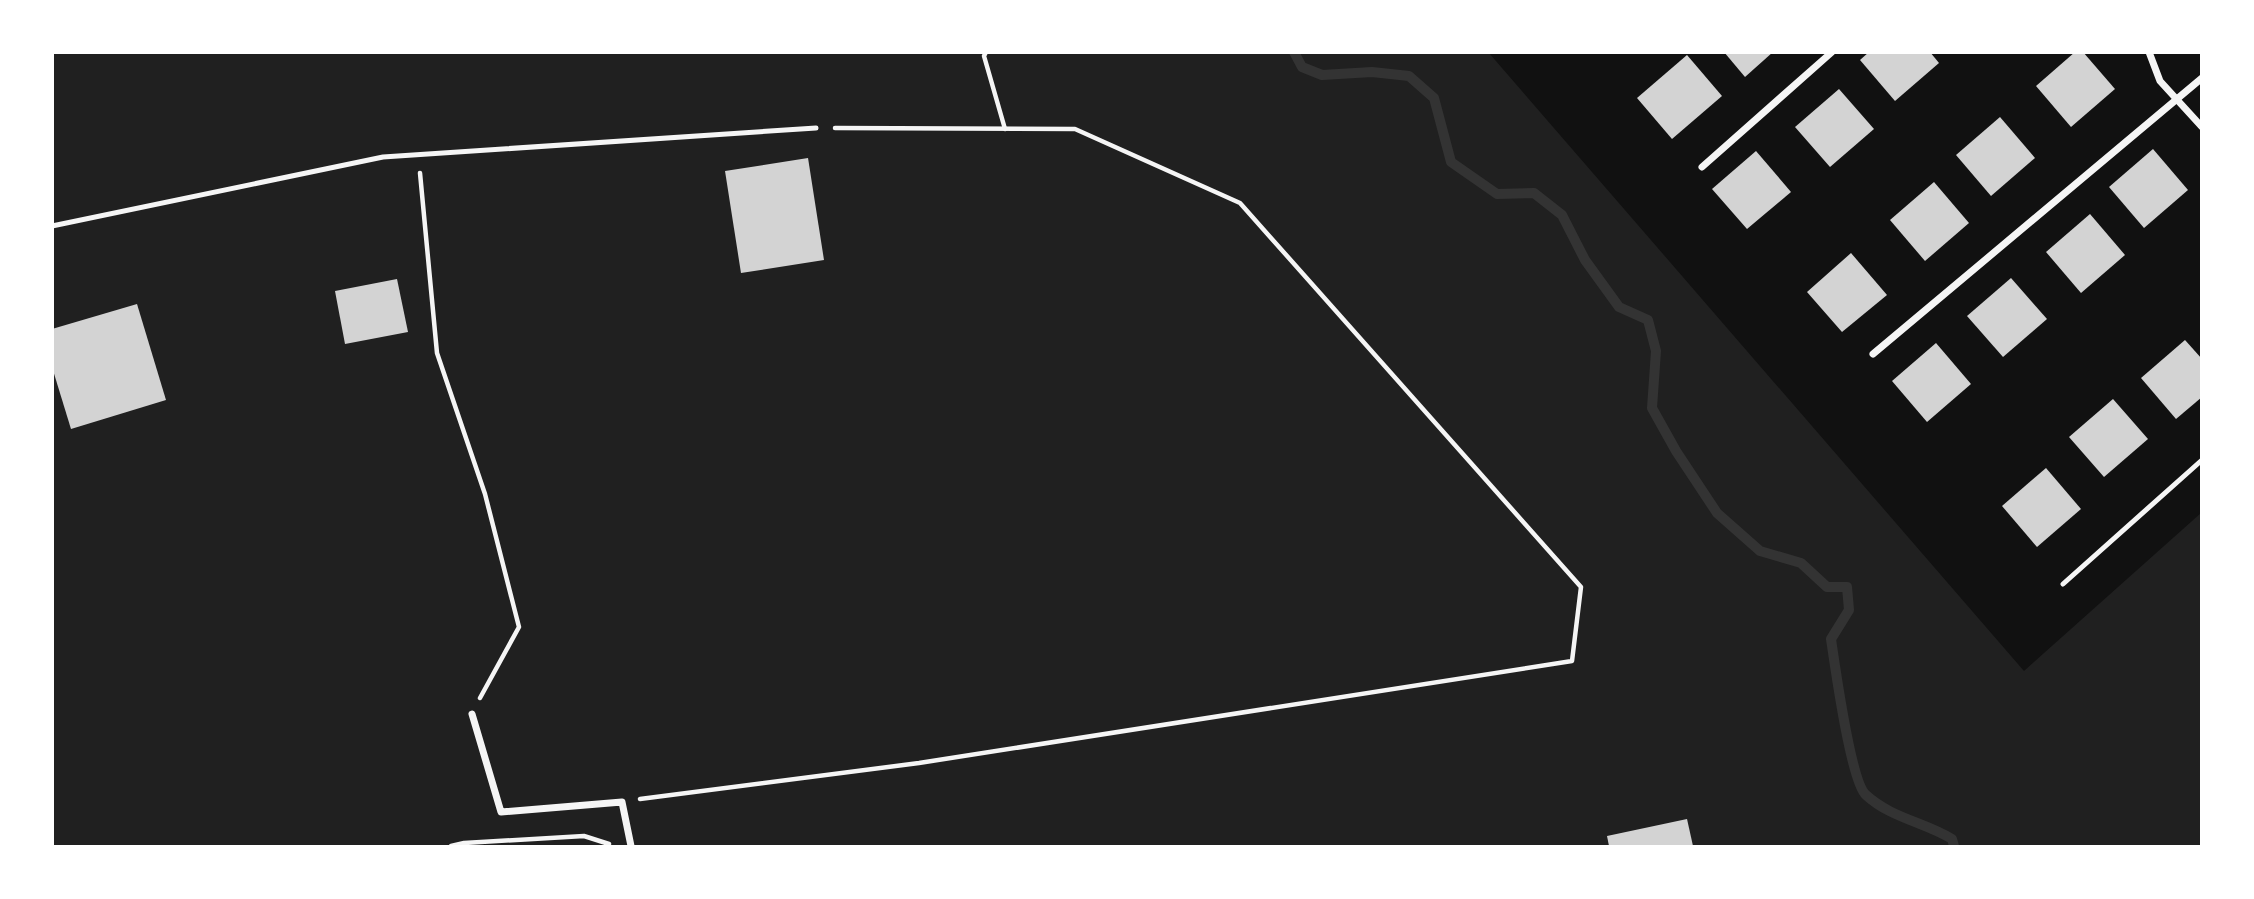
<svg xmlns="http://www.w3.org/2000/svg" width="2254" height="899" viewBox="0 0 2254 899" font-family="Ubuntu,sans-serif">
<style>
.green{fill:#202020}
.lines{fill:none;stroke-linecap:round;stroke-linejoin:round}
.stream{stroke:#333;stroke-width:10}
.building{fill:#d3d3d3}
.path{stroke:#f5f5f5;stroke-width:4.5}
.service{stroke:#f5f5f5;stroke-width:5}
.minor{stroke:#f5f5f5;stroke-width:7}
</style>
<rect width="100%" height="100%" fill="#111"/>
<!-- green -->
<path class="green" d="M52 53H1489L2024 671 2201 513V846H53Z"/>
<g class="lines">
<!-- stream -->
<path class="stream" d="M1294 52 1302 67 1322 75 1372 72 1409 76 1434 98 1451 162 1497 194 1534 193 1562 215 1585 260 1619 307 1648 320 1656 351 1652 408 1676 451 1717 513 1760 551 1801 563 1827 587H1847L1849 610 1831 639C1835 666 1851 782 1866 795 1891 818 1924 822 1952 839L1954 846"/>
</g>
<!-- building -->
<g class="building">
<path d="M1724 52H1773L1745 77Z"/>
<path d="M1869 52H1930L1939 63 1895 101 1860 60Z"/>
<path d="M2075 52H2083L2115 89 2071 127 2036 86Z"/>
<path d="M1687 55 1722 96 1672 139 1637 98Z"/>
<path d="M1839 89 1874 129 1830 167 1795 127Z"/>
<path d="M2000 117 2035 158 1991 196 1956 155Z"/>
<path d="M2153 149 2188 190 2144 228 2109 187Z"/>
<path d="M1756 151 1791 192 1747 229 1712 189Z"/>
<path d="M808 158 824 260 741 273 725 171Z"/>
<path d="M1934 182 1969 223 1925 261 1890 220Z"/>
<path d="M2090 214 2125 255 2081 293 2046 252Z"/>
<path d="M1851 253 1887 295 1842 332 1807 292Z"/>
<path d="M2011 278 2047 319 2003 357 1967 316Z"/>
<path d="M397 279 408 332 345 344 335 291Z"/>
<path d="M137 304 166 400 71 429 52 367V329Z"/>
<path d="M2185 340 2202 359V397L2176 419 2141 378Z"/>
<path d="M1936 343 1971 384 1927 422 1892 381Z"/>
<path d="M2113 399 2148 439 2104 477 2069 437Z"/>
<path d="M2046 468 2081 509 2037 547 2002 506Z"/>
<path d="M1687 819 1693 846H1609L1607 836Z"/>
</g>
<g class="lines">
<!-- path -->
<g class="path">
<path d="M986 52 984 56 1005 129"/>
<path d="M420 173 437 353 485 494 519 627 480 698"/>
<path d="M640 799 919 763 1572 661 1581 587 1240 203 1075 129 835 128"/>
<path d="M451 846 464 843 584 836 609 844"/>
</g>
<!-- service -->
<g class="service">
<path d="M52 226 383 157 816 128"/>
<path d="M2063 584 2202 460"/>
</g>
<!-- minor -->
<g class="minor">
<path d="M2149 52 2160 81 2202 127"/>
<path d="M1702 167 1832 52"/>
<path d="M1873 354 2202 78"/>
<path d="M472 714 501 812 622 802 631 846"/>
</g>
</g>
<!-- border -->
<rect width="2254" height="899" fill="none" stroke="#ffffff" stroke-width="108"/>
</svg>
